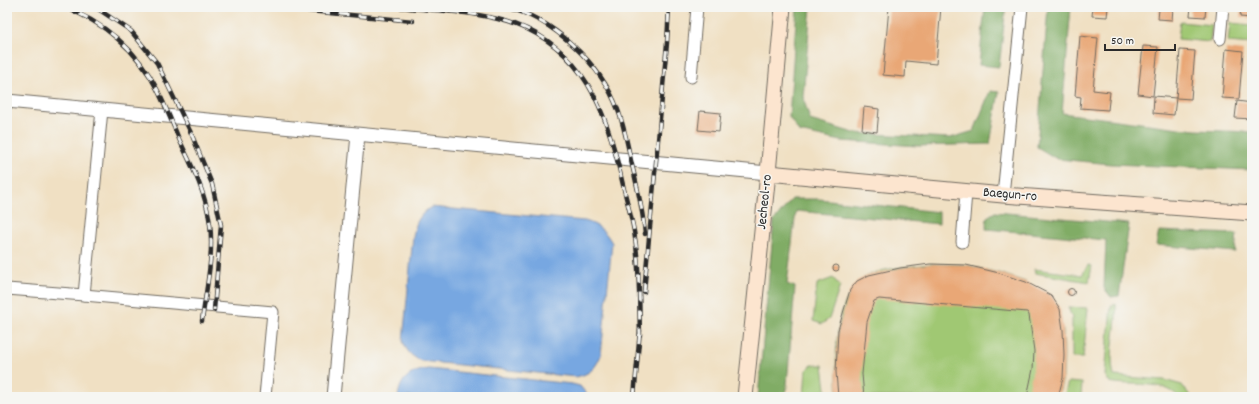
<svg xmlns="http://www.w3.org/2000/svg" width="1259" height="404" viewBox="0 0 1259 404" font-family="Dekko,sans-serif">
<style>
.green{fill:#a0c873;stroke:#667a4f}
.forest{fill:#80ac65;stroke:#566c48}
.water{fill:#77a7e1;stroke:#516986}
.building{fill:#e9a776}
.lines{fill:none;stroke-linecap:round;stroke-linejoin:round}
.minor-casing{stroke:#706a60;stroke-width:13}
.tertiary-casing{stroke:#706a60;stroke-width:15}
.secondary-casing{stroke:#706a60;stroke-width:17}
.minor{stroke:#fff;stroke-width:11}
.tertiary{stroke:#fff;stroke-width:13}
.secondary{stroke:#fce5cf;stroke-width:15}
.rail-casing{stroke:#2b2b2b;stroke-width:4.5}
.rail{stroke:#f6f6f2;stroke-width:3;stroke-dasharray:9;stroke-linecap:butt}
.labels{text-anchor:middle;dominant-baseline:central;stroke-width:3;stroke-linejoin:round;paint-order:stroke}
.street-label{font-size:14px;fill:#2b2b2b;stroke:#f6f6f2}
</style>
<rect width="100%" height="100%" fill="#f6f6f2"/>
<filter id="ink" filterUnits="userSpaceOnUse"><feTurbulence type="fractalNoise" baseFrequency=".025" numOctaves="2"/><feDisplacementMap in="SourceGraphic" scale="8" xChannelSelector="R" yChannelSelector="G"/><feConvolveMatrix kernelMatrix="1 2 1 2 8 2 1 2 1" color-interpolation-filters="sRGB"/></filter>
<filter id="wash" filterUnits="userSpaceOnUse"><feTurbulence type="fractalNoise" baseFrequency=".012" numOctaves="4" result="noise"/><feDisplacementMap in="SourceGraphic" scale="16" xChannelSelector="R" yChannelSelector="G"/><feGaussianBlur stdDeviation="0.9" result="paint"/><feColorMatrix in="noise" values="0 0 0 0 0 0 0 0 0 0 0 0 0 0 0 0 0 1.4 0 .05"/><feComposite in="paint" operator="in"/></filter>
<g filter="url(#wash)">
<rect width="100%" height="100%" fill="#f0e0c3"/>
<!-- green -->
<g class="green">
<path d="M1180 22 1212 25 1210 42 1178 39Z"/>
<path d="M1230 23 1252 25V44L1228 42Z"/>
<path d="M930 264 966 265 999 273 1026 282 1063 330 1064 355 1063 378 1058 397H838C835 362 831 294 869 275 883 268 913 266 930 264Z"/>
<path d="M1088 265 1092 266 1089 282 1035 273 1034 269 1082 275Z"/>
<path d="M833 278 840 286 829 319 822 324 813 321 817 284Z"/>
<path d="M1116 304C1118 328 1108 353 1114 376L1164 380 1182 385 1191 397H1179C1162 379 1132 387 1109 382L1105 375 1111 306Z"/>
<path d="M1068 307 1088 308 1083 358H1072V318Z"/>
<path d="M812 365H823L827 397H804L806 370Z"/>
<path d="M1068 382 1082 383 1081 397H1064Z"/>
</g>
<!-- forest -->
<g class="forest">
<path d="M797 7H811L803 97 810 120 854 133 950 138 974 131 990 91 999 92 990 144 918 146 841 141 799 132 789 117Z"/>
<path d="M985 7H1006L999 67 979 65Z"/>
<path d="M1048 7H1071L1062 113 1195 130 1252 132V170L1111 164 1057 159 1037 147Z"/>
<path d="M792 199H819L939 212V224L796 211 787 284 795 287 786 397H758L774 221Z"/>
<path d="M995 212 1129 224 1119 296 1111 297 1104 288 1106 240 986 229 987 217Z"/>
<path d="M1159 231 1237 234 1235 252 1156 245Z"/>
</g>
<!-- water -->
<g class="water">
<path d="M431 207 585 221C598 225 605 230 612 243L601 355C596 368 590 374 576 377L421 361C411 356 407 352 403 341L413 236C416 222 419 215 431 207Z"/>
<path d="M429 369 572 384 580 386 589 397H398C400 378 411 371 429 369Z"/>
</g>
<g id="blocks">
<!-- building -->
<g class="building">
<path d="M889 7H941L936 64 906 61 905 77 883 75Z"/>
<path d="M1093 7H1108L1107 17 1092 16Z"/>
<path d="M1153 7 1173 8 1172 20 1158 19 1159 9Z"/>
<path d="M1191 7H1206L1205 17 1190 16Z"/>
<path d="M1241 7H1252V18L1240 17Z"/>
<path d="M1080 36 1098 38 1093 90 1110 92 1108 110 1080 108 1081 97 1075 96Z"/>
<path d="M1143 46 1158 47 1153 96 1138 94Z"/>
<path d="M1226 49 1243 51 1239 99 1222 98Z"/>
<path d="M1180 50 1195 51 1191 99 1176 98Z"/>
<path d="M1154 96 1176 98 1174 115 1153 113Z"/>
<path d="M1237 101 1252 103V119L1235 118Z"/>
<path d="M864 107 879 109 877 132 862 130Z"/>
<path d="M700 111 721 113 719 132 698 130Z"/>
<path d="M930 264 966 265 999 273 1026 282 1051 295 1060 309 1063 330 1064 355 1063 378 1058 397H1027L1033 369 1034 351 1029 315 1027 312 879 299 874 301 867 322 862 374 864 397H838L836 372 838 330 850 290 857 281 869 275 900 268Z"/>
<circle cx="836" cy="268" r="3"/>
<circle cx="1071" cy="292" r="3.5"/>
</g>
</g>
</g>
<g filter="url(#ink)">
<use href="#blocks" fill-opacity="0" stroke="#706a60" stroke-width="1"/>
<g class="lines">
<defs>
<g id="minor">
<path d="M1220 39 1223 7"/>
<path d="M691 77 697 7"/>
<path d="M1003 195 1022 7"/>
<path d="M962 242 966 192"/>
<path d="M7 289 84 295 102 110"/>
<path d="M84 295 273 312 265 397"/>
</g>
<g id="tertiary">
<path d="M7 101 768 173"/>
<path d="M333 397 358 135"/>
</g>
<g id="secondary">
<path d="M768 173 1003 195 1252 213"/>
<path d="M745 397 768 173 783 7"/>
</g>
</defs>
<!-- minor casing -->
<use href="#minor" class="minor-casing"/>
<!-- tertiary casing -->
<use href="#tertiary" class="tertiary-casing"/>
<!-- secondary casing -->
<use href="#secondary" class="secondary-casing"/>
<!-- minor -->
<use href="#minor" class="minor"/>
<!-- tertiary -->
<use href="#tertiary" class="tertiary"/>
<!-- secondary -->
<use href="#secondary" class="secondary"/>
<defs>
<g id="rail">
<path d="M63 7C103 21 138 51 157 89 165 105 172 122 179 139 192 166 206 193 210 224 214 256 206 289 202 321"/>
<path d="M95 7 131 31 157 63 191 133 212 184 221 225 214 310"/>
<path d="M268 7 413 21"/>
<path d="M397 7C440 11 487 11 527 29 591 59 609 123 623 185 627 203 633 221 635 238 640 270 639 303 640 335"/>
<path d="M505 7C553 18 601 64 618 110 625 128 628 149 633 169 638 190 643 212 645 234"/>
<path d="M644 292 667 43 669 7"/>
<path d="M634 397 640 330"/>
</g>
</defs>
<!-- rail casing -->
<use href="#rail" class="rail-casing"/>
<!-- rail -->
<use href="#rail" class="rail"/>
</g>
</g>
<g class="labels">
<!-- street labels -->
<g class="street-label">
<text transform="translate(1010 195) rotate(5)">Baegun-ro</text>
<text transform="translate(765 202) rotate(-84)">Jecheol-ro</text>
</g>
</g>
<!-- margin -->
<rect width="1259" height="404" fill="none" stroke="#f6f6f2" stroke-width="24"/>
<!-- scale -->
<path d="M1105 44v6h70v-6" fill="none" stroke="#2b2b2b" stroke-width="2"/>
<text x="1111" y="44" font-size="12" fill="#2b2b2b" stroke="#f6f6f2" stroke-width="3" paint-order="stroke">50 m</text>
</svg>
